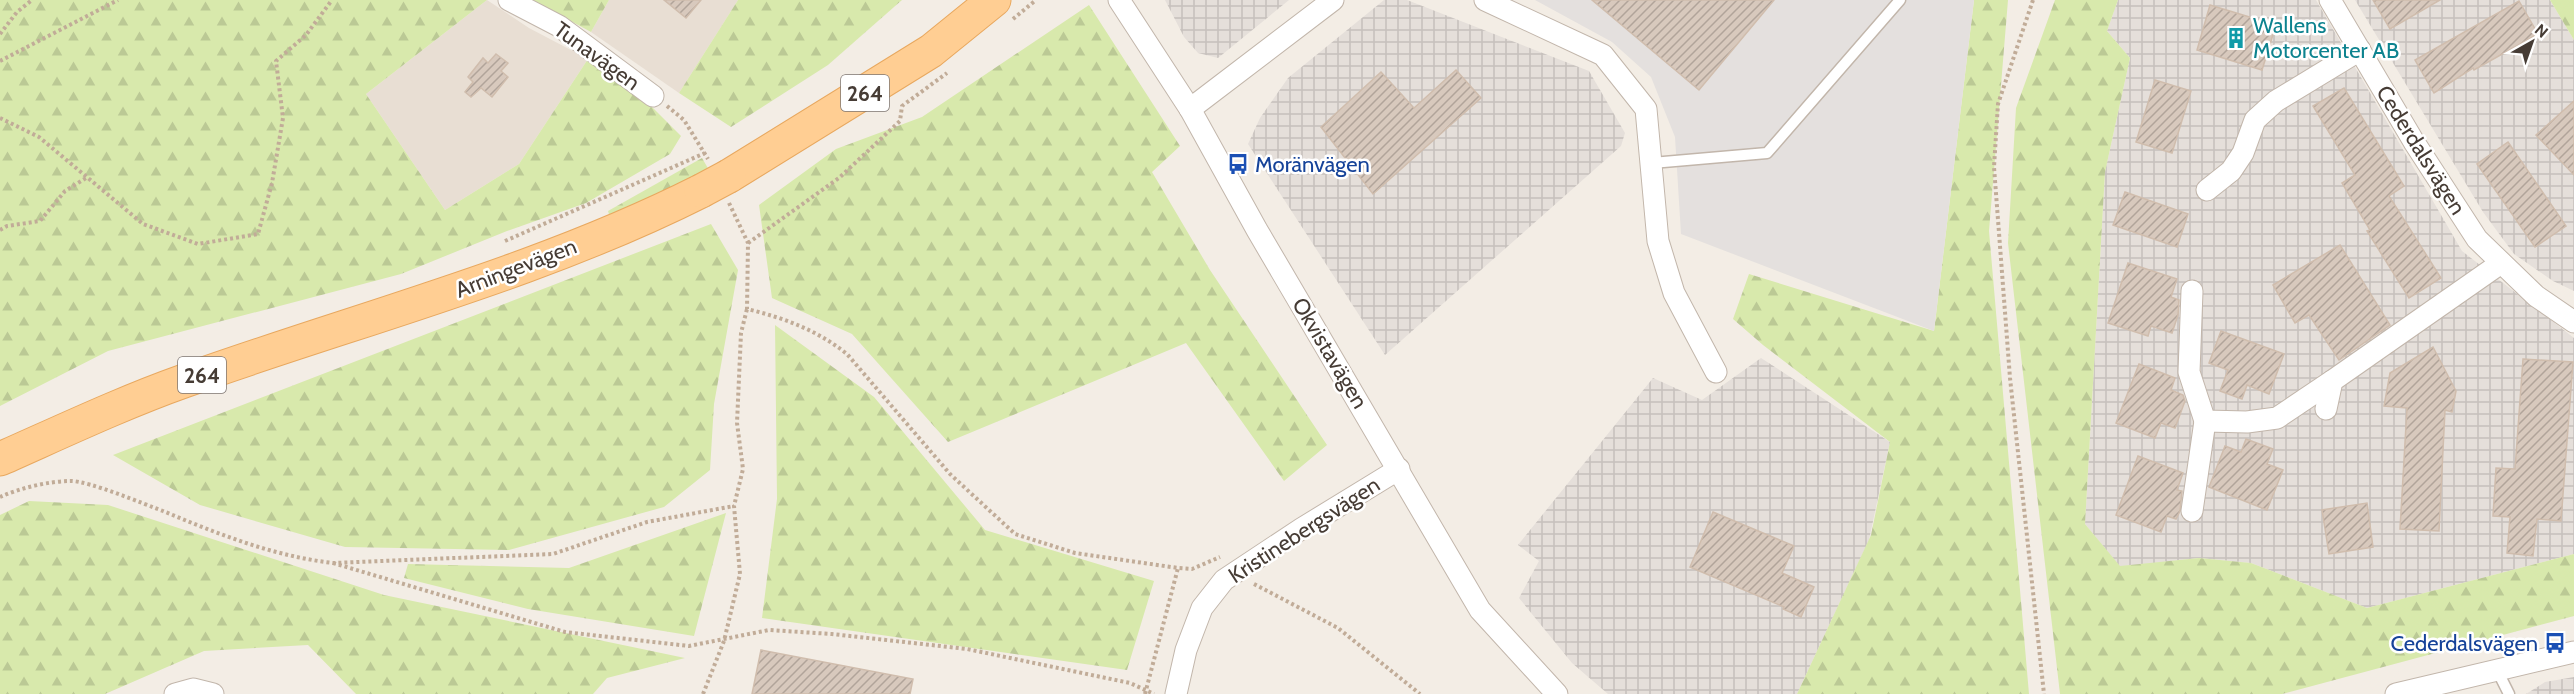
<svg xmlns="http://www.w3.org/2000/svg" width="2574" height="694" viewBox="0 0 2574 694" font-family="Cabin,sans-serif">
<style>
.residential{fill:#e8ded3}
.industrial{fill:url(#industrial-grid)}
.forest{fill:url(#forest-firs)}
.parking{fill:#e4e0de}
.building{fill:url(#building-hatch);stroke:#d0bdad;stroke-width:1.5}
.lines{fill:none;stroke-linecap:round;stroke-linejoin:round}
.lane-casing{stroke:#c2b6ab;stroke-width:13}
.street-casing{stroke:#c2b6ab;stroke-width:23}
.primary-casing{stroke:#e8a85f;stroke-width:35}
.path{stroke:#c1ac98;stroke-width:4;stroke-dasharray:3 3;stroke-linecap:butt}
.lane{stroke:#fff;stroke-width:10}
.street{stroke:#fff;stroke-width:21}
.primary{stroke:#ffce93;stroke-width:33}
.primary-bridge-casing{stroke:#e8a85f;stroke-width:35;stroke-linecap:butt}
.primary-bridge{stroke:#ffce93;stroke-width:33}
.labels{text-anchor:middle;dominant-baseline:central;stroke-width:5;stroke-linejoin:round;paint-order:stroke}
.shield{fill:#fff;stroke:#7e7672;stroke-width:1.5}
.shield-label{font-size:21px;font-weight:bold;fill:#463c35}
.culture-label{font-size:22px;fill:#0d838f;stroke:#fff;text-anchor:start}
.street-label{font-size:22px;fill:#463c35;stroke:#fff}
.transit-label{font-size:22px;fill:#164399;stroke:#fff;text-anchor:start}
</style>
<defs>
<pattern id="industrial-grid" width="8" height="8" patternUnits="userSpaceOnUse" patternTransform="scale(1.5)"><rect width="8" height="8" fill="#e5dfda"/><path d="M0 4h8M4 0v8" fill="none" stroke="#c6c0bc"/></pattern>
<pattern id="forest-firs" width="22" height="20" patternUnits="userSpaceOnUse" patternTransform="scale(1.5)"><rect width="22" height="20" fill="#d8e9ac"/><path d="M5 1l3.5 6h-7zM16 11l3.5 6h-7z" fill="#bbc995"/></pattern>
<pattern id="building-hatch" width="6" height="6" patternUnits="userSpaceOnUse" patternTransform="scale(1.5)"><rect width="6" height="6" fill="#d8c9bd"/><path d="M-1 1l2-2M0 6l6-6M5 7l2-2" fill="none" stroke="#b1a49a"/></pattern>
</defs>
<rect width="100%" height="100%" fill="#f3ede5"/>
<!-- residential -->
<g class="residential">
<path d="M487 0 529 28 588 59 519 164 445 210 366 94Z"/>
<path d="M609 0H738L679 93 591 32Z"/>
</g>
<!-- industrial -->
<g class="industrial">
<path d="M1165 0H1289L1218 58 1198 53 1184 37Z"/>
<path d="M1384 0H1407L1589 71 1625 133 1621 146 1385 355 1248 144 1260 118 1288 78Z"/>
<path d="M2118 0H2316L2462 251 2574 338V554L2367 608 2251 563 2199 558 2120 567 2085 524 2105 172 2130 58 2107 31Z"/>
<path d="M2355 0H2550L2574 40V291L2553 281 2514 254 2483 212Z"/>
<path d="M1761 358 1890 442 1869 540 1797 694H1608L1572 663 1519 598 1539 561 1518 545 1653 378 1702 400Z"/>
<path d="M2574 677V694H2526L2545 682Z"/>
</g>
<!-- forest -->
<g class="forest">
<path d="M0 0H487L366 94 445 210 519 164 588 59 648 103 681 136 670 154 586 203 507 231 401 274 108 351 0 406Z"/>
<path d="M532 0H609L591 32Z"/>
<path d="M738 0H902L828 65 731 127 679 93Z"/>
<path d="M1974 0H2008L1989 231 2029 694H1797L1871 535 1890 442 1763 345 1733 319 1749 274 1934 331Z"/>
<path d="M2055 0H2118L2107 31 2130 58 2105 172 2085 524 2120 566 2199 558 2251 563 2367 608 2574 554V616L2282 694H2060L2008 243 2016 108Z"/>
<path d="M2550 0H2574V40Z"/>
<path d="M1089 5 1180 146 1152 172 1210 270 1327 445 1284 481 1186 343 948 442 852 334 772 298 759 205 836 149 922 117Z"/>
<path d="M702 158 709 170 610 218 608 211Z"/>
<path d="M711 224 738 270 714 404 710 470 664 507 509 550 345 547 200 505 113 455Z"/>
<path d="M775 325 874 397 985 530 1154 581 1127 670 762 618 777 499Z"/>
<path d="M29 501 108 505 384 595 685 658 607 678 593 694H356L308 645 204 651 105 694H0V515Z"/>
<path d="M726 513 694 636 528 609 404 578 408 564 569 568Z"/>
</g>
<!-- parking -->
<path class="parking" d="M1535 0H1974L1934 331 1681 234 1675 137 1651 77 1612 42Z"/>
<!-- building -->
<g class="building">
<path d="M664 0H701L686 18Z"/>
<path d="M1592 0H1774L1699 90Z"/>
<path d="M2373 0H2440L2390 29Z"/>
<path d="M2519 1 2538 34 2474 70 2473 68 2434 93 2415 60Z"/>
<path d="M2210 5 2276 25 2262 70 2197 50Z"/>
<path d="M496 54 508 63 501 71 508 77 492 97 481 88 471 97 465 92 473 82 468 77 483 58 488 63Z"/>
<path d="M1456 70 1481 98 1373 194 1321 127 1381 72 1414 108Z"/>
<path d="M2155 80 2191 91 2172 153 2136 142Z"/>
<path d="M2344 88 2404 186 2389 196 2441 278 2409 298 2367 231 2370 230 2342 183 2355 175 2313 106Z"/>
<path d="M2574 101V175L2536 135Z"/>
<path d="M2508 142 2566 226 2535 247 2477 164Z"/>
<path d="M2125 192 2188 214 2177 247 2113 225Z"/>
<path d="M2340 245 2390 325 2339 360 2309 315 2295 323 2273 285Z"/>
<path d="M2128 263 2177 279 2171 297 2179 300 2178 315 2172 333 2151 326 2148 336 2108 323Z"/>
<path d="M2221 331 2284 354 2269 394 2247 385 2242 399 2220 391 2228 370 2209 363Z"/>
<path d="M2433 347 2456 391 2452 412 2445 410 2439 531 2400 529 2407 408 2384 406 2390 373Z"/>
<path d="M2523 359 2573 362 2561 521 2537 519 2533 556 2507 553 2510 517 2493 516 2496 468 2515 469Z"/>
<path d="M2139 364 2175 378 2171 390 2183 395 2185 401 2175 428 2161 423 2155 438 2116 423Z"/>
<path d="M2246 439 2273 449 2267 464 2283 470 2267 510 2209 487 2225 446 2241 452Z"/>
<path d="M2138 456 2183 473 2177 490 2182 491 2180 511 2176 519 2167 516 2161 532 2116 515Z"/>
<path d="M2367 503 2373 547 2329 554 2322 510Z"/>
<path d="M1713 512 1794 546 1782 573 1814 587 1801 617 1783 609 1784 607 1690 567Z"/>
<path d="M761 650 913 679 910 694H752Z"/>
</g>
<g class="lines">
<defs>
<g id="lane">
<path d="M1652 163 1767 153 1900 0"/>
<path d="M2498 672 2509 694"/>
</g>
<g id="street">
<path d="M509 0 559 26 653 96"/>
<path d="M1119 0 1190 109 1257 230 1480 610 1557 694"/>
<path d="M1485 0 1603 55 1646 109 1658 241 1674 293 1716 372"/>
<path d="M2330 0 2414 142 2477 239 2536 296 2574 322"/>
<path d="M1190 109 1333 0"/>
<path d="M2207 190 2231 171 2243 153 2255 120 2276 101 2360 50"/>
<path d="M2192 291 2189 372 2205 421 2247 422 2277 418 2332 381"/>
<path d="M2326 409 2332 381 2501 263"/>
<path d="M2192 511 2205 421"/>
<path d="M175 694 193 689 213 694"/>
<path d="M1176 694 1186 650 1202 608 1224 580 1301 529 1399 469"/>
<path d="M2396 694 2574 652"/>
</g>
<g id="primary">
<path d="M729 176 931 51 994 0"/>
<path d="M0 459C61 432 122 403 184 381 357 319 536 274 701 191"/>
</g>
</defs>
<!-- lane casing -->
<use href="#lane" class="lane-casing"/>
<!-- street casing -->
<use href="#street" class="street-casing"/>
<!-- primary casing -->
<use href="#primary" class="primary-casing"/>
<!-- path -->
<g class="path">
<path d="M2033 0 1998 104 1994 167 2010 378 2044 694"/>
<path d="M1013 19 1036 0"/>
<path d="M0 34 17 12 32 0"/>
<path d="M0 61 118 0"/>
<path d="M667 106 684 120 708 159"/>
<path d="M0 118 39 137 143 224 198 244 258 234 272 183 283 118 276 61 306 35 332 0"/>
<path d="M729 203 748 243 747 309C784 318 817 330 847 354L950 474 1015 534 1075 553 1178 568 1192 569 1220 557"/>
<path d="M0 230 7 226 40 221 65 191 86 178"/>
<path d="M505 241 705 153"/>
<path d="M748 243 839 178 900 121 902 106 947 73"/>
<path d="M0 497C20 488 49 481 71 481 89 481 144 504 163 511 218 534 273 556 333 563L553 554 647 522 734 506"/>
<path d="M333 563 565 632 689 646 769 630 832 634 967 649 1130 683 1154 694"/>
<path d="M1254 584 1338 628 1420 694"/>
<path d="M703 694 724 641 740 574 734 506 743 469 737 423 741 333 747 309"/>
<path d="M1145 694 1178 568"/>
</g>
<!-- lane -->
<use href="#lane" class="lane"/>
<!-- street -->
<use href="#street" class="street"/>
<!-- primary -->
<use href="#primary" class="primary"/>
<defs>
<path id="primary-bridge" d="M701 191 729 176"/>
</defs>
<!-- primary-bridge casing -->
<use href="#primary-bridge" class="primary-bridge-casing"/>
<!-- primary-bridge -->
<use href="#primary-bridge" class="primary-bridge"/>
</g>
<!-- icons -->
<defs>
<symbol id="building-bare" viewBox="-9 -9 18 18"><path d="M-4-6H4V6H1V3H-1V6H-4ZM-2.5-4.3h1.7v1.8h-1.7ZM.8-4.3h1.7v1.8H.8ZM-2.5-1h1.7V.8h-1.7ZM.8-1h1.7V.8H.8Z" fill="#0f9aa8" stroke="#fff" stroke-width="2.5" paint-order="stroke"/></symbol>
<symbol id="bus-bare" viewBox="-9 -9 18 18"><path d="M-5-6H5V4H4V6H2V4H-2V6H-4V4H-5ZM-3.5-4V0h7V-4ZM-3.5 1.2v1.5H-2V1.2ZM2 1.2v1.5H3.5V1.2Z" fill="#1a4fb4" stroke="#fff" stroke-width="2.5" paint-order="stroke"/></symbol>
</defs>
<g fill-rule="evenodd">
<use href="#building-bare" x="2221" y="23" width="30" height="30"/>
<use href="#bus-bare" x="1223" y="149" width="30" height="30"/>
<use href="#bus-bare" x="2540" y="628" width="30" height="30"/>
</g>
<g class="labels">
<!-- shield labels -->
<g class="shield">
<rect x="841" y="75" width="48" height="36" rx="4.5"/>
<rect x="178" y="357" width="48" height="36" rx="4.5"/>
</g>
<g class="shield-label">
<text x="865" y="93">264</text>
<text x="202" y="375">264</text>
</g>
<!-- culture labels -->
<g class="culture-label">
<text x="2253" y="25">Wallens<tspan x="2253" dy="25">Motorcenter AB</tspan></text>
</g>
<!-- street labels -->
<g class="street-label">
<text transform="translate(597 56) rotate(36)">Tunavägen</text>
<text transform="translate(2421 150) rotate(58)">Cederdalsvägen</text>
<text transform="translate(516 268) rotate(-21)">Arningevägen</text>
<text transform="translate(1330 353) rotate(59)">Okvistavägen</text>
<text transform="translate(1304 530) rotate(-33)">Kristinebergsvägen</text>
</g>
<!-- transit labels -->
<g class="transit-label">
<text x="1255" y="164">Moränvägen</text>
<text x="2538" y="643" text-anchor="end">Cederdalsvägen</text>
</g>
</g>
<!-- north arrow -->
<g transform="translate(2532 42) rotate(40)" stroke="#ffffff" stroke-width="4.5" paint-order="stroke">
<path d="M0-4.5L10 22L0 15L-10 22Z" fill="#463c35"/>
<text y="-9" font-size="16" font-weight="bold" text-anchor="middle" fill="#463c35">N</text>
</g>
</svg>
